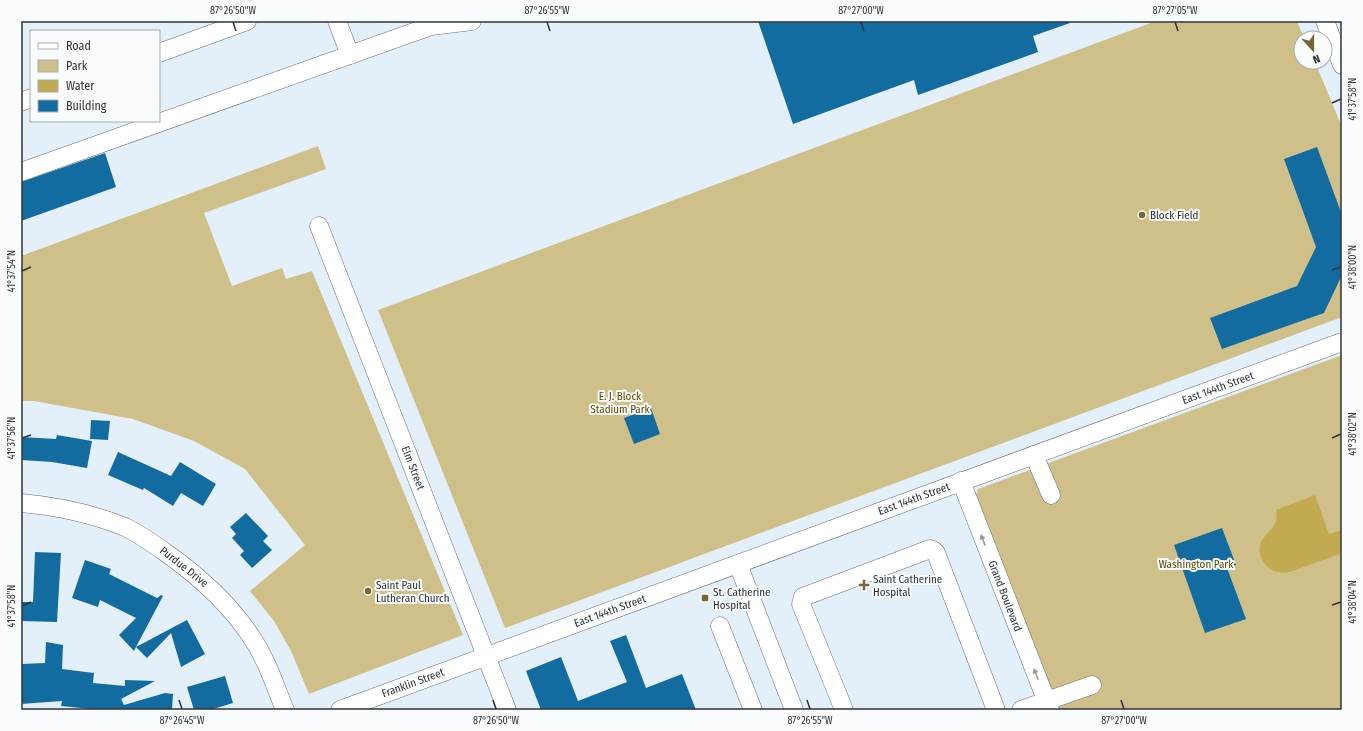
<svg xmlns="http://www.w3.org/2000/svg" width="1363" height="731" viewBox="0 0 1363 731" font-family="'Fira Sans Condensed',sans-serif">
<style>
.green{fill:#cfc089}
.water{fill:#c1aa50}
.building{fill:#126ca0}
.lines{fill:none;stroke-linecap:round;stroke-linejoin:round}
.minor-casing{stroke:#656f76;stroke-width:19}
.minor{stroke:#fff;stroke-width:18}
.oneway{fill:#97999b}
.ticks{fill:none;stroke:#2f3337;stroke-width:1.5}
.poi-dot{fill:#746734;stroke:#f9fcfd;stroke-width:1.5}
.labels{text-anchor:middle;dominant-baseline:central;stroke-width:4;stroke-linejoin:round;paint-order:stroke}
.poi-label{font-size:11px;fill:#2f3337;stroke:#f9fcfd;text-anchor:start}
.street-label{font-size:11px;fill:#2f3337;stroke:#f9fcfd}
.park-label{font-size:11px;fill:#5a4a00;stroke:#f9fcfd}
.neatline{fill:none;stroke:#2f3337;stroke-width:1.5}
.ticks-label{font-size:10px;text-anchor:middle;fill:#2f3337}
</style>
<rect width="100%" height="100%" fill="#e4f0f9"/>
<!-- green -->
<g class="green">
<path d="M1156 21H1297L1304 38H1301V62H1315L1342 127V317L505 628 378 310Z"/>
<path d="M318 146 326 169 204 213 232 286 282 268 286 279 312 271 463 635 309 694 291 651 274 621 250 591 305 545 245 469 194 441 133 419 34 401H21V256Z"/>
<path d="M1342 355V710H1059L991 539 976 495 978 489Z"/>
</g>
<!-- water -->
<path class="water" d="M1315 495 1329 534 1342 530V553L1290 572C1282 573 1275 573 1269 568 1258 558 1256 545 1266 535 1269 531 1272 529 1274 525 1277 520 1277 515 1276 510Z"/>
<!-- building -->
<g class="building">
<path d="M758 21H1070V23L1033 36 1038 52 918 95 914 80 793 124Z"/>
<path d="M1317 147 1342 215V275L1324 313 1222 349 1210 318 1297 286 1316 247 1284 159Z"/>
<path d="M105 153 116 187 21 221V182Z"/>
<path d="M651 408 660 434 634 444 624 418Z"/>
<path d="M91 420 110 421 108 440 90 439Z"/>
<path d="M57 435 92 441 87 468 52 462 21 460V437L56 439Z"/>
<path d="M118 452 171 476 180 462 216 484 203 506 181 493 173 506 144 488 143 490 108 475Z"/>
<path d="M246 513 268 536 263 541 272 550 252 568 240 555 244 551 232 538 236 534 230 527Z"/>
<path d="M1222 528 1236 565 1227 568 1246 619 1205 633 1174 545Z"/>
<path d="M35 552 61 553 57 622 21 621V602H33Z"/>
<path d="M85 560 111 569 109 574 157 598 161 595 163 596 136 647 187 620 205 654 181 667 171 633 147 658 136 647 134 651 119 635 136 618 100 600 98 607 72 598Z"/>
<path d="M626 635 646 688 682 674 696 710H541L526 671 561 657 578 701 627 682 610 641Z"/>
<path d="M46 642 63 645 62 669 94 673 93 683 125 686V680L155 681 121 699 124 705 165 693 173 694 172 710H100L61 706 62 701 21 704V664L45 663Z"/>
<path d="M225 676 233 703 210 710H194L187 687Z"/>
</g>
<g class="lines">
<defs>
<g id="minor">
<path d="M337 21 350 55"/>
<path d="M1325 21 1342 65"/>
<path d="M159 53 247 21"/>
<path d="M21 102 31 98"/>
<path d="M21 172 431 26 472 21"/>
<path d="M319 226 507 710"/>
<path d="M1034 455 1051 495"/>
<path d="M961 481 1050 710"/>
<path d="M21 503C55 506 93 514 125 527 140 534 155 545 169 555 201 578 230 604 252 638 267 660 275 686 285 710"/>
<path d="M738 564 794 710"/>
<path d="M720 626 753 710"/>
<path d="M340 710 1342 342"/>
<path d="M844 710 801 604 803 597 930 549 933 550 936 553 996 710"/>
<path d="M1021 710 1092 685"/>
</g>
</defs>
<!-- minor casing -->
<use href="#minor" class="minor-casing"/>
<!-- minor -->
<use href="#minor" class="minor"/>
</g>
<!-- one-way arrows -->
<defs><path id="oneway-solid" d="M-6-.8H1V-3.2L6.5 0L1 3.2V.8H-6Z"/></defs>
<g class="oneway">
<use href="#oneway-solid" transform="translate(983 540) rotate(-111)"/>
<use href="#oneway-solid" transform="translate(1036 674) rotate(-111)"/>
</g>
<!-- ticks -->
<path class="ticks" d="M233 22 236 31M547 22 550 31M861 22 864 31M1175 22 1178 31M1332 103 1341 99M1332 270 1341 267M22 271 31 267M22 438 31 435M1332 438 1341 434M1332 605 1341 602M22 606 31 602M179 700 182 709M493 700 496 709M807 700 810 709M1121 700 1124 709"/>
<!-- markers -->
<g class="poi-dot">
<circle cx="1142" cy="215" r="4"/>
<path d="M862 579h4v4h4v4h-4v4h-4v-4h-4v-4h4z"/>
<circle cx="368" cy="591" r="4"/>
<rect x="701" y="594" width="8" height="8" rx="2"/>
</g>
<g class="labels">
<!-- poi labels -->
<g class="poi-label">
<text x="1150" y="215">Block Field</text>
<text x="873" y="579">Saint Catherine<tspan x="873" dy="13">Hospital</tspan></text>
<text x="376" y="585">Saint Paul<tspan x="376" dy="13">Lutheran Church</tspan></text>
<text x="713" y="592">St. Catherine<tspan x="713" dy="13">Hospital</tspan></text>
</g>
<!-- street labels -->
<g class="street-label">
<text transform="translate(1218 388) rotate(-20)">East 144th Street</text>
<text transform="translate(413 468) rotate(69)">Elm Street</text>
<text transform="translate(914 499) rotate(-20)">East 144th Street</text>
<text transform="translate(184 567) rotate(38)">Purdue Drive</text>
<text transform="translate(1005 596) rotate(69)">Grand Boulevard</text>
<text transform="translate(610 611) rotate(-20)">East 144th Street</text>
<text transform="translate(413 683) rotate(-20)">Franklin Street</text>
</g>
<!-- park labels -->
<g class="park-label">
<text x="620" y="396">E. J. Block<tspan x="620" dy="13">Stadium Park</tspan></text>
<text x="1196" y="564">Washington Park</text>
</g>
</g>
<!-- border -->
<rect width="1363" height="731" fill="none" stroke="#f9fcfd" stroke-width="44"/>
<!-- legend -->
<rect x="30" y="30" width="130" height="92" fill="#f9fcfd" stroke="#a8acae"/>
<rect x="38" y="43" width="20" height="6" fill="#ffffff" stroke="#a8acae"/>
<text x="66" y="50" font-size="12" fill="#2f3337">Road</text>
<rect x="38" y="60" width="20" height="12" fill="#cfc089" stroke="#a8acae"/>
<text x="66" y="70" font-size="12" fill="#2f3337">Park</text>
<rect x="38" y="80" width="20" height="12" fill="#c1aa50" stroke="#a8acae"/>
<text x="66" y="90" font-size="12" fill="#2f3337">Water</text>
<rect x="38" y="100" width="20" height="12" fill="#126ca0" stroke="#a8acae"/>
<text x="66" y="110" font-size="12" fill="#2f3337">Building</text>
<!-- north arrow -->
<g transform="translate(1313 50) rotate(159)"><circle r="19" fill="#f9fcfd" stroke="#a8acae"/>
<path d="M0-3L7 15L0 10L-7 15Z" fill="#746734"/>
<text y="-6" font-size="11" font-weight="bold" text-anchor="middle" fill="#2f3337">N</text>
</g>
<rect x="22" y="22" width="1319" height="687" class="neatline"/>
<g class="ticks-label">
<text x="233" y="14">87°26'50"W</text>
<text x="547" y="14">87°26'55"W</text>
<text x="861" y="14">87°27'00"W</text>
<text x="1175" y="14">87°27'05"W</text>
<text transform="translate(1352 99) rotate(-90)" y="4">41°37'58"N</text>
<text transform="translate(1352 267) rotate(-90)" y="4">41°38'00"N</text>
<text transform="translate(11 271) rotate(-90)" y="4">41°37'54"N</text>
<text transform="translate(1352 434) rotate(-90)" y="4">41°38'02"N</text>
<text transform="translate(11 438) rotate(-90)" y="4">41°37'56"N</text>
<text transform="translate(1352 602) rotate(-90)" y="4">41°38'04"N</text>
<text transform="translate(11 606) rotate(-90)" y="4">41°37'58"N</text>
<text x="182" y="724">87°26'45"W</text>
<text x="496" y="724">87°26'50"W</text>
<text x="810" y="724">87°26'55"W</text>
<text x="1124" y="724">87°27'00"W</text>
</g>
</svg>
